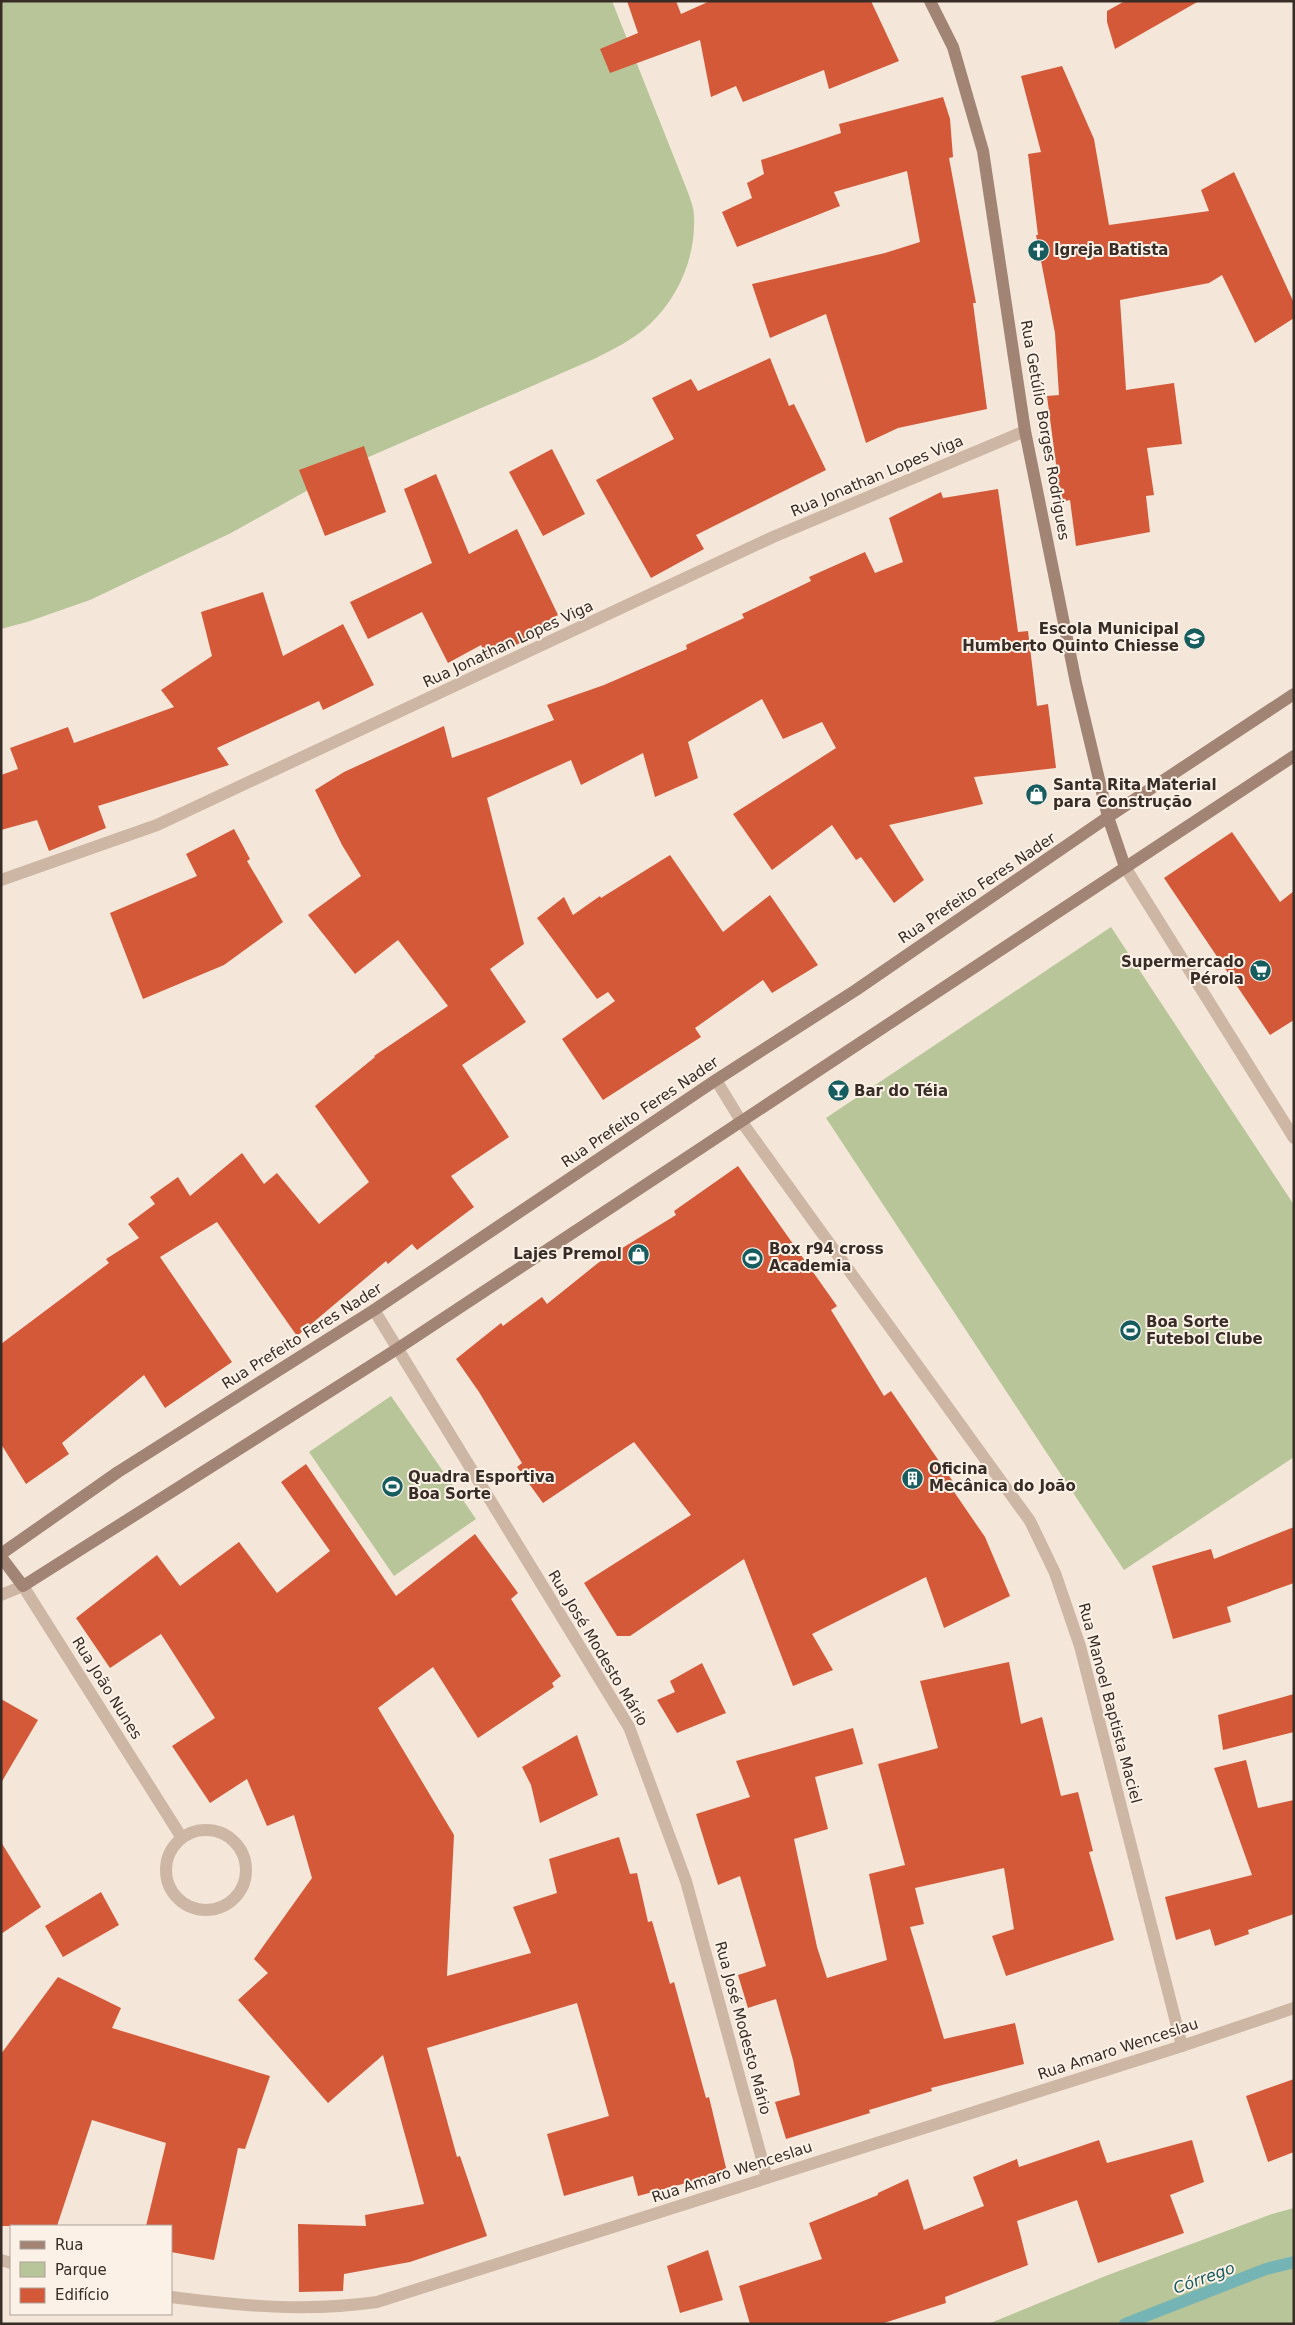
<svg xmlns="http://www.w3.org/2000/svg" width="1295" height="2325" viewBox="0 0 1295 2325" font-family="'DejaVu Sans',sans-serif">
<style>
.green{fill:#b7c598}
.lines{fill:none;stroke-linecap:round;stroke-linejoin:round}
.stream{stroke:#75b4b4;stroke-width:12}
.building{fill:#d35939}
.street{stroke:#ceb6a4;stroke-width:12}
.secondary{stroke:#a28475;stroke-width:12}
.labels{text-anchor:middle;dominant-baseline:central;stroke-width:4;stroke-linejoin:round;paint-order:stroke}
.poi-label{font-size:15px;font-weight:bold;fill:#382c27;stroke:#fbf1e6;text-anchor:start}
.street-label{font-size:15px;fill:#382c27;stroke:#fbf1e6}
.water-label{font-size:16px;font-style:italic;fill:#175c5e;stroke:#fbf1e6}
</style>
<rect width="100%" height="100%" fill="#f4e7da"/>
<!-- green -->
<g class="green">
<path d="M1 1H612L687 190C690 198 694 208 694 216 696 256 679 297 650 324 634 339 614 349 594 359L364 459 231 533 90 600 27 622 1 629Z"/>
<path d="M1111 927 1294 1205V1457L1124 1570 826 1118Z"/>
<path d="M391 1396 476 1519 394 1576 309 1452Z"/>
<path d="M1294 2208V2324H988L1108 2275 1272 2214Z"/>
</g>
<g class="lines">
<!-- stream -->
<path class="stream" d="M1125 2324 1266 2269 1294 2262"/>
</g>
<!-- building -->
<g class="building">
<path d="M627 1H676L681 14 710 1H871L899 61 829 89 824 70 743 102 736 86 711 97 700 40 610 73 600 49 638 33Z"/>
<path d="M1125 1H1199L1115 49 1107 22V11Z"/>
<path d="M1062 66 1094 139 1109 225 1209 211 1201 190 1234 172 1294 303V318L1255 343 1222 275 1209 283 1120 300 1126 390 1174 383 1182 444 1147 448 1154 495 1146 496 1150 532 1076 546 1070 500 1061 502 1047 396 1059 395 1055 333 1036 235H1038L1028 154 1041 152 1021 76Z"/>
<path d="M943 97 950 119 953 157 949 158 976 303H973L987 409 898 428 866 443 826 314 770 338 752 284 885 253 920 242 907 171 834 192 840 206 737 247 722 212 752 198 747 183 764 174 761 160 841 133 839 124Z"/>
<path d="M770 358 789 406 794 404 826 470 696 535 704 549 651 578 596 480 674 439 652 398 691 379 698 391Z"/>
<path d="M364 446 386 512 325 536 299 470Z"/>
<path d="M552 449 585 514 543 536 509 472Z"/>
<path d="M436 474 469 554 517 529 558 615 524 635 526 640 488 659 481 645 448 663 422 612 368 639 350 602 432 563 404 489Z"/>
<path d="M998 489 1018 632 1028 631 1037 706 1048 704 1056 768 974 777 983 804 889 825 924 880 894 903 861 857 856 860 832 825 772 870 733 814 836 748 822 722 783 739 762 699 688 742 698 778 655 797 643 753 581 785 571 760 487 798 524 944 490 969 526 1022 462 1065 509 1137 451 1176 474 1207 417 1250 412 1244 388 1264 386 1261 297 1336 217 1222 160 1257 232 1362 165 1408 144 1375 62 1443 69 1454 26 1484 1 1444V1344L109 1263 106 1259 139 1238 128 1224 155 1204 150 1197 178 1177 190 1196 242 1153 264 1184 277 1173 319 1224 369 1182 315 1106 375 1057 374 1056 448 1006 398 940 355 974 308 915 361 876 342 845 315 790 344 772 444 726 452 758 554 720 547 705 604 685 687 649 686 645 744 618 742 614 811 581 809 577 865 552 875 573 903 562 889 518 941 492 943 498Z"/>
<path d="M263 592 283 656 343 624 374 685 323 710 319 701 217 748 229 765 98 806 106 828 49 851 37 820 1 830V775L18 769 10 748 68 727 74 743 174 707 161 690 212 656 201 612Z"/>
<path d="M234 829 250 859 247 861 283 922 224 965 143 999 110 913 197 876 186 854Z"/>
<path d="M1232 832 1280 902 1294 891V1020L1270 1035 1164 878Z"/>
<path d="M670 855 723 932 770 895 818 965 772 993 763 980 695 1028 701 1037 603 1100 562 1039 615 1001 608 992 597 999 537 918 564 897 573 915 600 896 601 898Z"/>
<path d="M738 1166 837 1306 831 1310 884 1396 891 1391 954 1483 950 1486 985 1537 1010 1596 944 1628 926 1577 812 1634 833 1670 793 1686 744 1559 630 1636H617L584 1583 691 1515 634 1442 543 1503 517 1467 522 1463 479 1392 456 1359 501 1323 503 1326 542 1297 547 1304 598 1263 676 1215 674 1211Z"/>
<path d="M306 1464 396 1596 475 1534 518 1593 511 1599 561 1676 552 1683 554 1687 478 1738 433 1667 378 1708 454 1835 447 1976 531 1953 513 1907 557 1893 549 1859 619 1837 630 1874 637 1873 648 1922 652 1921 670 1984 674 1982 706 2098 709 2097 727 2172 638 2196 633 2176 564 2196 547 2134 609 2116 577 2003 427 2048 457 2157 460 2156 487 2236 410 2262 344 2274 343 2291 299 2292 298 2224 366 2226 365 2215 424 2204 383 2055 328 2103 238 2000 268 1973 254 1959 312 1878 294 1815 267 1826 247 1779 210 1803 172 1746 215 1718 161 1634 110 1668 76 1618 157 1555 180 1586 239 1542 277 1593 330 1551 281 1482Z"/>
<path d="M1294 1527V1583L1227 1607 1231 1622 1173 1639 1152 1566 1211 1549 1214 1559Z"/>
<path d="M1009 1662 1021 1724 1042 1717 1061 1796 1078 1792 1093 1851 1089 1852 1114 1940 1006 1976 992 1936 1014 1929 1004 1868 915 1888 924 1924 910 1927 944 2039 1015 2023 1024 2064 931 2088 932 2091 869 2110 870 2113 786 2139 775 2102 800 2095 793 2060 776 1999 748 2008 738 1975 766 1966 740 1876 718 1885 696 1814 750 1797 736 1761 853 1728 863 1764 815 1777 828 1829 794 1839 817 1947 827 1978 887 1960 869 1874 905 1865 878 1764 938 1748 920 1681Z"/>
<path d="M702 1663 726 1713 677 1733 657 1700 675 1692 670 1681Z"/>
<path d="M1294 1694V1732L1223 1750 1218 1715Z"/>
<path d="M1 1699 38 1720 1 1783Z"/>
<path d="M577 1735 598 1795 540 1823 531 1785 522 1767Z"/>
<path d="M1246 1760 1258 1808 1294 1800V1914L1248 1930 1249 1934 1215 1946 1210 1929 1176 1940 1165 1897 1252 1875 1214 1768Z"/>
<path d="M1 1842 41 1907 1 1934Z"/>
<path d="M101 1892 119 1925 63 1957 45 1926Z"/>
<path d="M58 1977 121 2008 112 2028 270 2076 245 2149 238 2148 214 2260 171 2252V2226H146L166 2143 92 2120 57 2226H1V2054Z"/>
<path d="M1294 2079V2152L1268 2162 1246 2096Z"/>
<path d="M1099 2140 1107 2163 1192 2140 1204 2182 1170 2195 1184 2233 1098 2263 1077 2200 1017 2221 1028 2265 945 2297 946 2303 881 2324H750L739 2286 822 2259 809 2223 878 2195V2193L908 2179 924 2230 984 2206 973 2177 1017 2159 1019 2167Z"/>
<path d="M708 2250 723 2300 680 2313 667 2266Z"/>
</g>
<g class="lines">
<!-- street -->
<g class="street">
<path d="M1125 867 1294 1138"/>
<path d="M1 880 157 825 773 537 1025 431"/>
<path d="M716 1080 741 1121 1030 1521 1055 1573 1080 1646 1182 2046"/>
<path d="M374 1310 629 1727 686 1881 767 2178"/>
<path d="M1 1595 23 1586 182 1838"/>
<circle cx="206" cy="1870" r="40"/>
<path d="M1 2260 11 2263"/>
<path d="M171 2297C241 2306 307 2312 377 2302L1182 2046 1294 2008"/>
</g>
<!-- secondary -->
<g class="secondary">
<path d="M930 1 953 47 983 151 1025 431 1076 683 1108 817 1125 867"/>
<path d="M1 1554 118 1472 374 1310 716 1080 856 990 1108 817 1294 694"/>
<path d="M1 1557 23 1586 397 1349 1294 756"/>
</g>
</g>
<!-- icons -->
<defs>
<symbol id="church-disc" viewBox="-11 -11 22 22"><circle r="9.5" fill="#175c5e" stroke="#fbf1e6"/><path d="M-1.2-6h2.4v3.5h3.3v2.4h-3.3V6h-2.4V-.1h-3.3v-2.4h3.3Z" fill="#fff"/></symbol>
<symbol id="school-disc" viewBox="-11 -11 22 22"><circle r="9.5" fill="#175c5e" stroke="#fbf1e6"/><path d="M0-5L7-2L0 1L-7-2ZM-4 1L0 2.5L4 1V4Q0 6-4 4Z" fill="#fff"/></symbol>
<symbol id="shop-disc" viewBox="-11 -11 22 22"><circle r="9.5" fill="#175c5e" stroke="#fbf1e6"/><path d="M-5-2.5h2.3a2.7 3.5 0 0 1 5.4 0H5L5.5 6h-11ZM-1.5-2.5h3a1.5 2.3 0 0 0-3 0Z" fill="#fff"/></symbol>
<symbol id="supermarket-disc" viewBox="-11 -11 22 22"><circle r="9.5" fill="#175c5e" stroke="#fbf1e6"/><path d="M-6-5.5h2.5l.6 2H6L4.5 2H-2.5L-4.4-4H-6ZM-1.5 3.2a1.3 1.3 0 1 0 .1 0ZM3 3.2a1.3 1.3 0 1 0 .1 0Z" fill="#fff"/></symbol>
<symbol id="bar-disc" viewBox="-11 -11 22 22"><circle r="9.5" fill="#175c5e" stroke="#fbf1e6"/><path d="M-6-5H6L.8 .8V4.5H3.5V6h-7V4.5H-.8V.8Z" fill="#fff"/></symbol>
<symbol id="stadium-disc" viewBox="-11 -11 22 22"><circle r="9.5" fill="#175c5e" stroke="#fbf1e6"/><path d="M0-5a6.5 5 0 1 0 0 10a6.5 5 0 1 0 0-10ZM-3.5-1.8h7v3.6h-7Z" fill="#fff"/></symbol>
<symbol id="building-disc" viewBox="-11 -11 22 22"><circle r="9.5" fill="#175c5e" stroke="#fbf1e6"/><path d="M-4-6H4V6H1V3H-1V6H-4ZM-2.5-4.3h1.7v1.8h-1.7ZM.8-4.3h1.7v1.8H.8ZM-2.5-1h1.7V.8h-1.7ZM.8-1h1.7V.8H.8Z" fill="#fff"/></symbol>
</defs>
<g fill-rule="evenodd">
<use href="#church-disc" x="1026" y="238" width="25" height="25"/>
<use href="#school-disc" x="1182" y="626" width="25" height="25"/>
<use href="#shop-disc" x="1024" y="782" width="25" height="25"/>
<use href="#supermarket-disc" x="1248" y="958" width="25" height="25"/>
<use href="#bar-disc" x="826" y="1078" width="25" height="25"/>
<use href="#shop-disc" x="626" y="1242" width="25" height="25"/>
<use href="#stadium-disc" x="740" y="1246" width="25" height="25"/>
<use href="#stadium-disc" x="1118" y="1318" width="25" height="25"/>
<use href="#building-disc" x="900" y="1466" width="25" height="25"/>
<use href="#stadium-disc" x="380" y="1474" width="25" height="25"/>
</g>
<g class="labels">
<!-- poi labels -->
<g class="poi-label">
<text x="1054" y="250">Igreja Batista</text>
<text x="1179" y="629" text-anchor="end">Escola Municipal<tspan x="1179" dy="17">Humberto Quinto Chiesse</tspan></text>
<text x="1053" y="785">Santa Rita Material<tspan x="1053" dy="17">para Construção</tspan></text>
<text x="1244" y="962" text-anchor="end">Supermercado<tspan x="1244" dy="17">Pérola</tspan></text>
<text x="854" y="1091">Bar do Téia</text>
<text x="769" y="1249">Box r94 cross<tspan x="769" dy="17">Academia</tspan></text>
<text x="622" y="1254" text-anchor="end">Lajes Premol</text>
<text x="1146" y="1322">Boa Sorte<tspan x="1146" dy="17">Futebol Clube</tspan></text>
<text x="929" y="1469">Oficina<tspan x="929" dy="17">Mecânica do João</tspan></text>
<text x="408" y="1477">Quadra Esportiva<tspan x="408" dy="17">Boa Sorte</tspan></text>
</g>
<!-- street labels -->
<g class="street-label">
<text transform="translate(1045 430) rotate(80)">Rua Getúlio Borges Rodrigues</text>
<text transform="translate(877 476) rotate(-23)">Rua Jonathan Lopes Viga</text>
<text transform="translate(508 644) rotate(-25)">Rua Jonathan Lopes Viga</text>
<text transform="translate(977 888) rotate(-34)">Rua Prefeito Feres Nader</text>
<text transform="translate(640 1112) rotate(-34)">Rua Prefeito Feres Nader</text>
<text transform="translate(302 1336) rotate(-32)">Rua Prefeito Feres Nader</text>
<text transform="translate(598 1648) rotate(59)">Rua José Modesto Mário</text>
<text transform="translate(107 1688) rotate(58)">Rua João Nunes</text>
<text transform="translate(1110 1703) rotate(75)">Rua Manoel Baptista Maciel</text>
<text transform="translate(743 2028) rotate(75)">Rua José Modesto Mário</text>
<text transform="translate(1118 2049) rotate(-18)">Rua Amaro Wenceslau</text>
<text transform="translate(732 2172) rotate(-18)">Rua Amaro Wenceslau</text>
</g>
<!-- water labels -->
<g class="water-label">
<text transform="translate(1204 2278) rotate(-20)">Córrego</text>
</g>
</g>
<!-- border -->
<rect width="1295" height="2325" fill="none" stroke="#382c27" stroke-width="5"/>
<!-- legend -->
<rect x="10" y="2225" width="162" height="90" fill="#fbf1e6" stroke="#ada29a"/>
<rect x="20" y="2241" width="25" height="8" fill="#a28475" stroke="#ada29a"/>
<text x="55" y="2250" font-size="15" fill="#382c27">Rua</text>
<rect x="20" y="2262" width="25" height="15" fill="#b7c598" stroke="#ada29a"/>
<text x="55" y="2275" font-size="15" fill="#382c27">Parque</text>
<rect x="20" y="2288" width="25" height="15" fill="#d35939" stroke="#ada29a"/>
<text x="55" y="2300" font-size="15" fill="#382c27">Edifício</text>
</svg>
